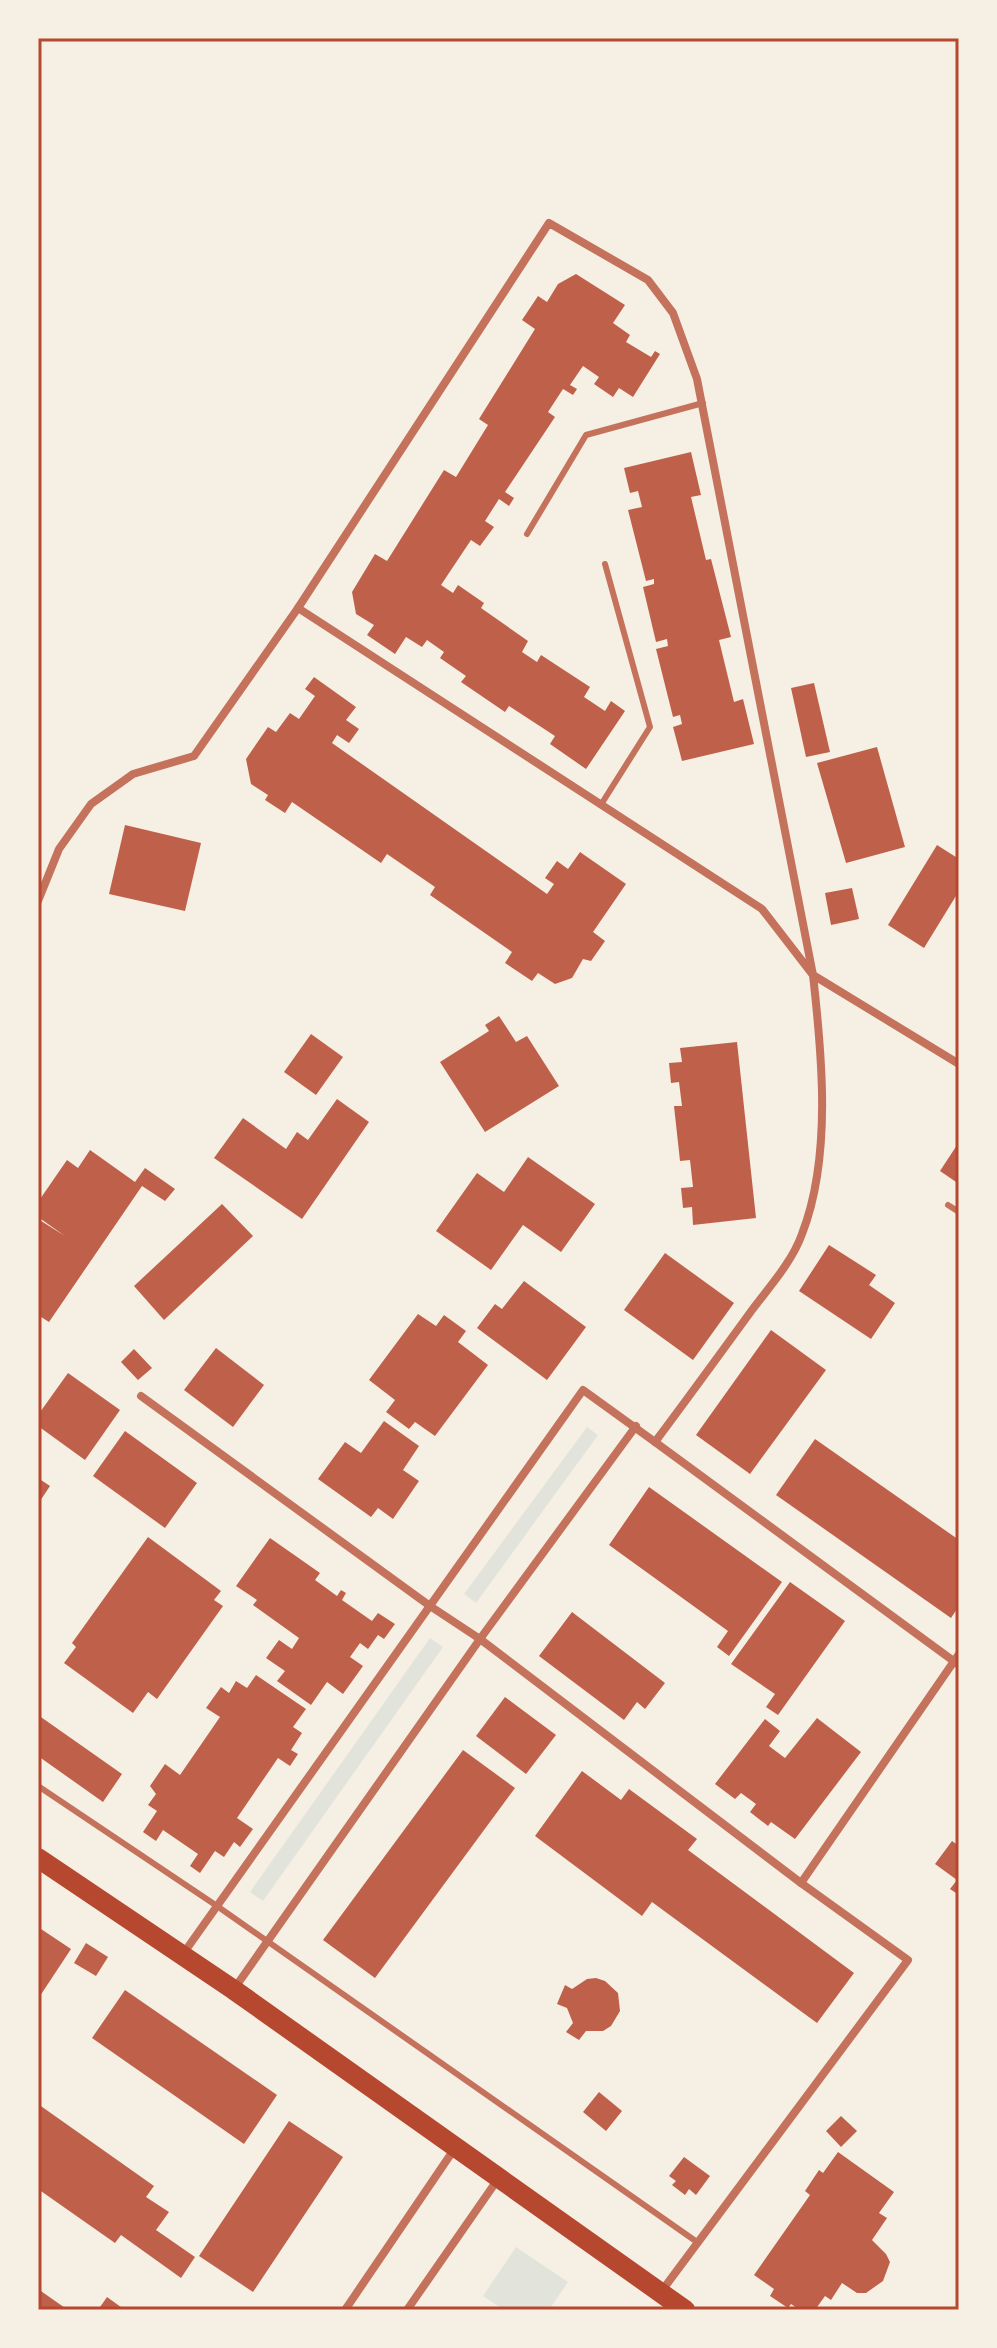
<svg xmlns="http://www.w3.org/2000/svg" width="997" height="2348" viewBox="0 0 997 2348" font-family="'Space Grotesk',sans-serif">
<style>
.green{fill:#e2e4dc}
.building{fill:#bf614a}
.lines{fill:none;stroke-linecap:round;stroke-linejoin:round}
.service{stroke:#c5725c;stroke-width:6}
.minor{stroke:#c5725c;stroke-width:8}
.primary{stroke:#b5482f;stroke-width:20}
.neatline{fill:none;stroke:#b5482f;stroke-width:3}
</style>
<rect width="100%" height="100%" fill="#f6efe4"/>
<!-- green -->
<g class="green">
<path d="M587 1427 598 1435 476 1603 464 1594Z"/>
<path d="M430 1638 443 1647 263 1901 250 1892Z"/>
<path d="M516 2247 568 2282 549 2310H504L483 2296Z"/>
</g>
<!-- building -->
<g class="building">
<path d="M576 274 625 305 613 323 630 335 626 342 651 357 655 351 660 354 633 397 619 388 613 397 594 384 599 377 583 366 570 385 577 389 573 395 563 389 548 412 555 417 505 492 514 498 509 506 499 499 485 521 494 527 480 546 471 540 441 585 453 593 458 585 484 603 481 608 528 641 522 652 537 662 541 655 590 687 584 697 605 711 611 701 625 711 586 769 550 744 555 736 509 706 505 712 461 682 466 676 440 658 444 652 427 640 422 647 406 637 395 654 367 635 374 625 356 614 352 592 375 554 387 561 444 470 456 477 488 425 479 419 535 329 522 320 538 296 547 302 558 284Z"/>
<path d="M691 452 701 495 691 497 706 560 711 559 731 637 719 640 734 702 743 699 754 744 682 761 673 727 682 724 680 715 673 717 656 649 668 646 667 639 656 642 643 587 654 584V579L646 581 628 510 642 507 638 491 630 493 624 468Z"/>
<path d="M314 677 356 707 346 720 359 729 349 743 337 735 332 743 547 894 554 884 545 878 557 861 568 869 580 852 626 884 593 932 605 941 591 961 583 959 572 978 555 984 538 973 532 981 505 963 512 952 430 895 435 887 387 854 381 863 292 802 285 813 265 800 268 795 251 784 246 759 268 727 276 732 290 713 299 719 315 696 305 689Z"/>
<path d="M814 683 830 752 806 757 791 688Z"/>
<path d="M877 747 905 847 846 863 817 763Z"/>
<path d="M125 825 201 843 185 911 109 894Z"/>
<path d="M937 845 959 859V891L924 948 888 925Z"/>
<path d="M852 888 859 919 831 925 825 893Z"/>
<path d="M499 1016 516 1042 527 1036 559 1086 485 1132 440 1062 489 1031 485 1025Z"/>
<path d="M311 1034 343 1057 316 1095 284 1072Z"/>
<path d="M737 1042 756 1218 693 1225 692 1207 683 1208 681 1188 693 1187 690 1160 680 1161 674 1106H682L679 1082 671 1083 669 1063 682 1062 680 1048Z"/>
<path d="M337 1099 369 1122 302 1219 214 1158 243 1118 286 1149 297 1132 308 1140Z"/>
<path d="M959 1142V1184L940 1171Z"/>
<path d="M90 1150 135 1182 145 1168 175 1189 165 1201 142 1186 49 1322 38 1315V1219L65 1236 38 1217V1202L67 1160 78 1168Z"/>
<path d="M528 1157 595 1204 561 1252 523 1225 491 1270 436 1231 477 1173 504 1192Z"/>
<path d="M222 1204 253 1236 164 1320 134 1286Z"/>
<path d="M829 1245 876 1275 869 1285 895 1303 871 1339 799 1291Z"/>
<path d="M665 1253 734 1303 693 1360 624 1310Z"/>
<path d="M524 1281 586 1327 547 1380 477 1328 495 1304 502 1309Z"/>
<path d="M418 1314 436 1326 444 1315 466 1331 458 1342 488 1365 435 1436 415 1422 409 1429 386 1412 395 1400 369 1380Z"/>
<path d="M771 1330 826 1370 750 1474 696 1435Z"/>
<path d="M216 1348 264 1385 233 1427 184 1390Z"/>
<path d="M134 1349 152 1368 138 1380 121 1362Z"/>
<path d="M68 1373 120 1410 85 1460 38 1426V1415Z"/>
<path d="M384 1421 419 1446 403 1470 419 1481 393 1519 378 1508 371 1517 318 1479 345 1442 361 1453Z"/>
<path d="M125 1431 197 1483 165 1528 93 1476Z"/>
<path d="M815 1439 959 1540V1606L951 1618 776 1495Z"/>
<path d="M38 1478 50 1486 38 1504Z"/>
<path d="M649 1487 782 1582 729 1656 717 1647 728 1631 609 1545Z"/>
<path d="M148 1537 221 1591 214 1600 223 1606 157 1699 148 1692 133 1713 64 1663 76 1647 72 1643Z"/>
<path d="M270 1538 320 1573 315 1580 337 1596 341 1590 346 1593 342 1600 372 1621 378 1613 395 1624 384 1639 378 1635 368 1649 360 1643 350 1657 363 1666 343 1694 327 1682 311 1705 277 1681 285 1671 266 1658 279 1640 292 1649 299 1638 253 1605 257 1600 236 1586Z"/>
<path d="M790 1582 845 1621 778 1715 766 1707 775 1694 731 1664Z"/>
<path d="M572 1612 665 1683 645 1709 637 1702 624 1720 539 1656Z"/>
<path d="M256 1675 306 1709 293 1727 302 1733 291 1750 298 1754 290 1766 278 1758 237 1818 253 1829 240 1847 234 1842 224 1857 215 1851 200 1873 190 1866 198 1854 163 1830 156 1841 143 1832 157 1811 148 1805 156 1794 150 1786 165 1764 180 1775 220 1717 206 1708 221 1687 229 1693 236 1681 247 1688Z"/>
<path d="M505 1697 556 1735 526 1774 476 1736Z"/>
<path d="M38 1715 122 1774 103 1802 38 1756Z"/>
<path d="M817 1718 861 1752 795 1839 771 1822 768 1826 750 1812 756 1804 741 1793 735 1799 715 1784 765 1719 780 1731 769 1746 785 1758Z"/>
<path d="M463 1750 515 1788 375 1978 323 1940Z"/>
<path d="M582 1771 621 1800 629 1789 697 1839 688 1850 854 1973 817 2023 652 1902 642 1916 535 1836Z"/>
<path d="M952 1841 959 1846V1895L950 1889 957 1880 935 1864Z"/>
<path d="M38 1927 71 1949 38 1999Z"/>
<path d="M86 1943 108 1957 96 1976 74 1963Z"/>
<path d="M596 1978 605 1981 618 1993 620 2011 611 2026 603 2031H586L579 2040 566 2032 573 2023 567 2008 557 2004 565 1985 572 1989 587 1979Z"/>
<path d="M125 1990 277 2095 244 2144 92 2038Z"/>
<path d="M599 2092 622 2111 606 2131 583 2112Z"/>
<path d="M38 2104 154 2186 146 2197 169 2212 156 2230 195 2257 181 2278 121 2235 115 2243 38 2189Z"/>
<path d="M841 2116 857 2131 841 2147 826 2131Z"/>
<path d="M289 2121 343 2157 253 2292 199 2256Z"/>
<path d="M838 2152 894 2192 879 2213 887 2218 872 2240 886 2254 890 2262 883 2281 866 2293H857L842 2283 831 2300 825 2296 815 2310H800L791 2304 788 2308 770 2296 774 2289 754 2275 810 2195 805 2191 819 2170 823 2173Z"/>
<path d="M684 2157 710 2176 696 2195 689 2189 685 2195 672 2185 676 2181 669 2176Z"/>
<path d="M38 2289 68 2310H38Z"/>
<path d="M107 2297 125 2310H98Z"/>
</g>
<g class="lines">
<!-- service -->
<g class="service">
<path d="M527 534 586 435 703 403"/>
<path d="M602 803 650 727 605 564"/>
<path d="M948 1205 959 1212"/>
<path d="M38 1786 217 1906 697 2242"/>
</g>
<!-- minor -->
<g class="minor">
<path d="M38 901 59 849 91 804 133 774 194 756 298 608"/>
<path d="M141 1396 430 1606 480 1639 801 1883 908 1960 661 2292"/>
<path d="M655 1442 959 1665"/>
<path d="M801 1883 959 1654"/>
<path d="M183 1954 583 1390 655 1442C688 1398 720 1354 752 1310 770 1286 792 1262 802 1234 832 1157 822 1055 813 975L697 379 673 313 648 280 549 223 298 608 762 909 813 975 959 1064"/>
<path d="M234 1989 480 1639 636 1426"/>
<path d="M345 2310 455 2148"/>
<path d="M407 2310 498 2179"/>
</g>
<!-- primary -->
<path class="primary" d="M38 1858 234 1990 685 2310"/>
</g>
<!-- border -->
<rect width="997" height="2348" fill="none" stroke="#f6efe4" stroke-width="80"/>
<rect x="40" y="40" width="917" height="2268" class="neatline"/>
</svg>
